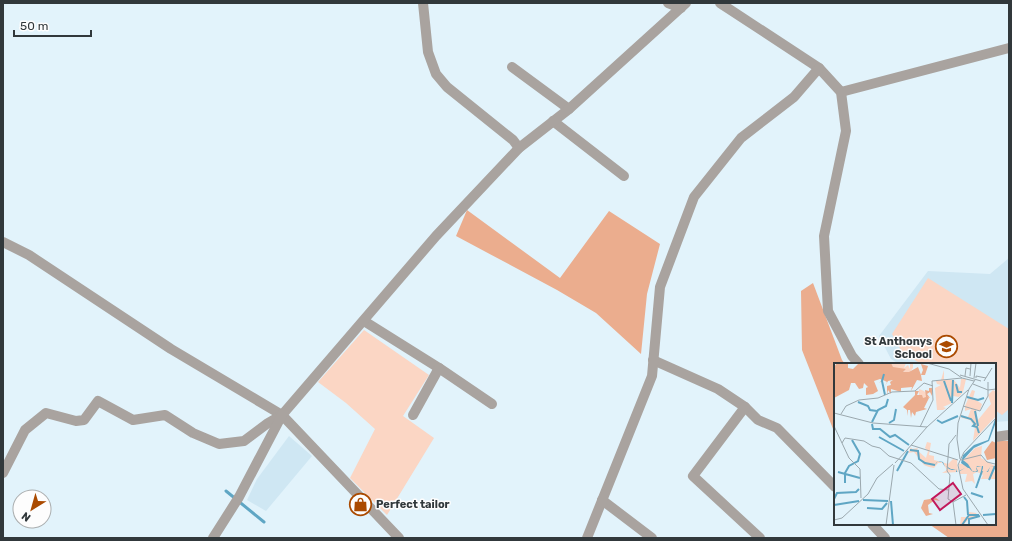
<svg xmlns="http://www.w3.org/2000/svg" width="1012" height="541" viewBox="0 0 1012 541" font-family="Rubik,sans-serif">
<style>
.built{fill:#cfe7f3}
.green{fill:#fbd6c4}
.forest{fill:#ebad8e}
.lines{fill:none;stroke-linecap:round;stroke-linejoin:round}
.stream{stroke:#5fa6c4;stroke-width:3}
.minor{stroke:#a9a39f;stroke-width:10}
.labels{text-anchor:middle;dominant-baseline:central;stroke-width:3;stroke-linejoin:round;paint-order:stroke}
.poi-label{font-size:11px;font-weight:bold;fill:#31383b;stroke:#fdfdfd;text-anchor:end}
.inset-river{fill:none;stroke:#5fa6c4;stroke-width:2}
.inset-road{fill:none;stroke:#9ba8ae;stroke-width:1}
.view{fill:#c2185b;fill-opacity:0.15;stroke:#c2185b;stroke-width:2}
.inset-edge{fill:none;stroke:#31383b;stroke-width:2}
</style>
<rect width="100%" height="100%" fill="#e2f3fb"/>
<!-- built -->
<g class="built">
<path d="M1009 258V421L995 422V364H899L891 359 879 336 928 271 990 274Z"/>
<path d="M289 436 312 456 266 511 247 500 257 479Z"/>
</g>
<!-- green -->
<g class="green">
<path d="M928 278 1009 329V409L1002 415 995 410V364H921L902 352 892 334Z"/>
<path d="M364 330 429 375 403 416 434 438 387 515 350 478 375 429 346 403 318 382Z"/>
</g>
<!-- forest -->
<g class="forest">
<path d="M467 210 560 278 609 211 660 244 647 294 641 354 596 313 557 290 456 236Z"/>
<path d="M813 283 842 360 845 364H835V434L802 350 801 291Z"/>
<path d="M995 440 1009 441V538H949L929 524H995Z"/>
</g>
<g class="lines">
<!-- stream -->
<path class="stream" d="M226 491 264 522"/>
<!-- minor -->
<g class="minor">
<path d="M423 3 428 52 436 74 447 87 513 140 519 148"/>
<path d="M668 3 681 8"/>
<path d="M720 3 819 68 841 92 846 131 824 236 828 311 852 356 859 364"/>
<path d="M512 67 569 109"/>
<path d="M841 92 1009 48"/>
<path d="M553 121 624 176"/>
<path d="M3 242 29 255 171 349 282 415 399 538"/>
<path d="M364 321 439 368 492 404"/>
<path d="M653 360 718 389 745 407 758 420 777 428 835 487"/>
<path d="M745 407 693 476 760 538"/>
<path d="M413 415 439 368"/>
<path d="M995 437 1009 435"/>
<path d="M3 473 25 430 46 413 76 421 84 420 98 401 133 420 165 415 193 433 219 444 244 441 268 423 282 415"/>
<path d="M602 500 652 538"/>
<path d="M872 524 885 538"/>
<path d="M213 538 239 497 282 415 436 236 519 148 569 109 686 3"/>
<path d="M587 538 652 376 660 287 694 197 741 138 794 97 819 68"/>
</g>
</g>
<!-- icons -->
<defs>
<symbol id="school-ring" viewBox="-11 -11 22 22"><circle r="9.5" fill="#fdfdfd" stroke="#aa4a00" stroke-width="1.5"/><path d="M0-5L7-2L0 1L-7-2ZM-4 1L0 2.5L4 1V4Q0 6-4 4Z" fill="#aa4a00"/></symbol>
<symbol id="shop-ring" viewBox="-11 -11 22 22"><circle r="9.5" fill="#fdfdfd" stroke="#aa4a00" stroke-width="1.5"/><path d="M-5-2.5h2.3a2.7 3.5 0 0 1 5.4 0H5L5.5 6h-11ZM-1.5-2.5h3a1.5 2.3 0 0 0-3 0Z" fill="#aa4a00"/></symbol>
</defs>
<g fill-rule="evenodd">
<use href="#school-ring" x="934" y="334" width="25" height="25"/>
<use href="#shop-ring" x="348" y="492" width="25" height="25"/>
</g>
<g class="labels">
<!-- poi labels -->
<g class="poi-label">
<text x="932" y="341">St Anthonys<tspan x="932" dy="13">School</tspan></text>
<text x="376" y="504" text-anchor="start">Perfect tailor</text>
</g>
</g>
<!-- overview -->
<g transform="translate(834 363)">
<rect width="162" height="162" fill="#e2f3fb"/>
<path d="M57 0H72L70 5 74 2 76 6V0H79V5L76 9H69L72 6 64 7 57 3ZM110 7V17H118V40L109 44 112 45 109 47H103L101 25 107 22 103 21 102 18 107 17ZM127 16H132L129 29 125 34 119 33 120 17 126 25ZM85 26 90 28 96 35H88V32V36H89L84 44 87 46 79 49 72 44 71 42H85ZM138 27 141 28 139 35 148 41 146 47H142L144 57 157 41 154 32 159 27 162 29V53L139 78 141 64 136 57 128 55 127 52 134 54 137 46 131 48V43ZM93 79 97 80 95 92 100 93V97L114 101 119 96 123 97 124 109 108 110 113 107 109 100H104L100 105 95 104 90 102 80 89 74 90 77 84 78 86 84 85 83 87 92 95 94 88 91 85ZM148 83 147 95 161 103 158 111 162 107V116H147L149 112 143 109 139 111 141 121 138 118 131 119 133 111H126L125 101H132L139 109 129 98 141 85ZM135 149 142 150 144 153 135 156V162L134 157 129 162H126L127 154H134Z" fill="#fbd6c4"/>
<path d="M3 0H14V5L19 6 25 0H57L59 4 72 6 69 9H75L84 4 87 12 89 7 87 1 94 3 91 12H87L88 18 83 17 77 28 78 24 67 25V29L57 26V31L54 27 53 32V23L57 22 56 19 59 17 54 18 51 23 53 19 49 17V21L48 18 45 20 48 17 46 16 40 18 44 28 39 31 32 32V25L34 24 30 20 29 25 25 26 21 20H17L15 27 0 35V4ZM95 25H98V33L96 29 93 31 96 35 93 33 95 35 90 45 93 46 82 49 81 53 78 49 77 55 76 47H74L73 53V47L69 44 81 32V28H85L83 32H88L89 35 92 34 91 27 95 28ZM158 78 162 80V95L153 97 150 89ZM102 135 106 138 101 137 94 142 95 150 99 151 92 153 87 145 90 137Z" fill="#ebad8e"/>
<path d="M162 53V59L155 78 140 85 129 97 134 101 139 109 143 108 142 105 143 103H149V105L148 108 153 109 156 104 160 103H162L156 104 154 109 147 108 148 103 142 104 144 108 143 109 138 108 135 105H131L126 108 122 109V106L118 107 115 106 112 103 111 104 108 99H107L104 98 101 102 102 100 104 98H105L109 99 111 104 112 103 117 106H122L123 109 131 105H134L127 100 129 92 140 82 154 77Z" fill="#5fa6c4"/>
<path class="inset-river" d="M50 11 48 18 51 32M110 18 117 38M122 21 124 29H128M133 34 144 37 150 35M24 39 34 43 36 47 43 48M118 40 119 17M141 48 144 63M127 53 137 56 141 61 139 63 143 64 145 70M103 57 108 60 124 53M38 59 44 47 52 43 54 36M55 60 60 57 62 46M38 61 39 66H46L56 74 61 72 75 82M45 74 70 88M76 87 84 88 85 96 91 100 101 102M63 108 74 88M4 109 26 115M155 117 161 103M11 120V110L15 103 24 98 26 91 18 77M142 125 148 108M137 130 149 134M130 134 133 138 134 152M0 136 3 130 22 129 25 126M29 137 54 138M57 138 59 162M0 142 25 138M33 145 48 146 53 140M149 152 162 151M128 162 135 152H145M135 162V156L146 153"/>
<path class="inset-road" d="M93 0 115 6 128 15 140 18M126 12 147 18M131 13 132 5 136 6M136 13 137 0M140 15 142 0M142 15V13L152 15M150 18 158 5M139 21 154 27 162 26M129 43 146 48 154 33V19M0 50 39 60 93 64M7 51 12 43 25 37 44 35 58 29 81 28 90 20 99 23M0 63 15 95 26 106 27 135M86 64 99 37 98 18 128 15M93 64 134 27M122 72 115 81 113 108 116 112 114 136 119 139 122 162M8 80 11 75 30 78 38 83 46 85 55 93 77 100 105 126 115 127M77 82 124 97M72 88 93 64M126 96 123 76 124 60 135 26 141 17M127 97 147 92 153 99 161 101 162 99M61 100 74 86M119 139 132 132M0 157 8 155 34 131 43 115 59 101M52 162 60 102M154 162 129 126 124 102 130 89 162 55"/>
<path class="view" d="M119 120 127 131 106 147 98 136Z"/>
<rect width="162" height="162" class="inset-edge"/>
</g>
<!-- border -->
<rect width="1012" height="541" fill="none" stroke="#31383b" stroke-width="8"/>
<!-- north arrow -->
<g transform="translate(32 509) rotate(217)"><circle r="19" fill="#fdfdfd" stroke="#abaeaf"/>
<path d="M0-3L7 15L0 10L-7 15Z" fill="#aa4a00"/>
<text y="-6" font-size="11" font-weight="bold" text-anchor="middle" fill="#31383b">N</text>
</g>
<!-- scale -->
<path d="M14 30v6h77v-6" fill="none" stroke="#31383b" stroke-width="2"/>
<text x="20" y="30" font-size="12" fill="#31383b" stroke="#fdfdfd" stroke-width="3" paint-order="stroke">50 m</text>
</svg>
